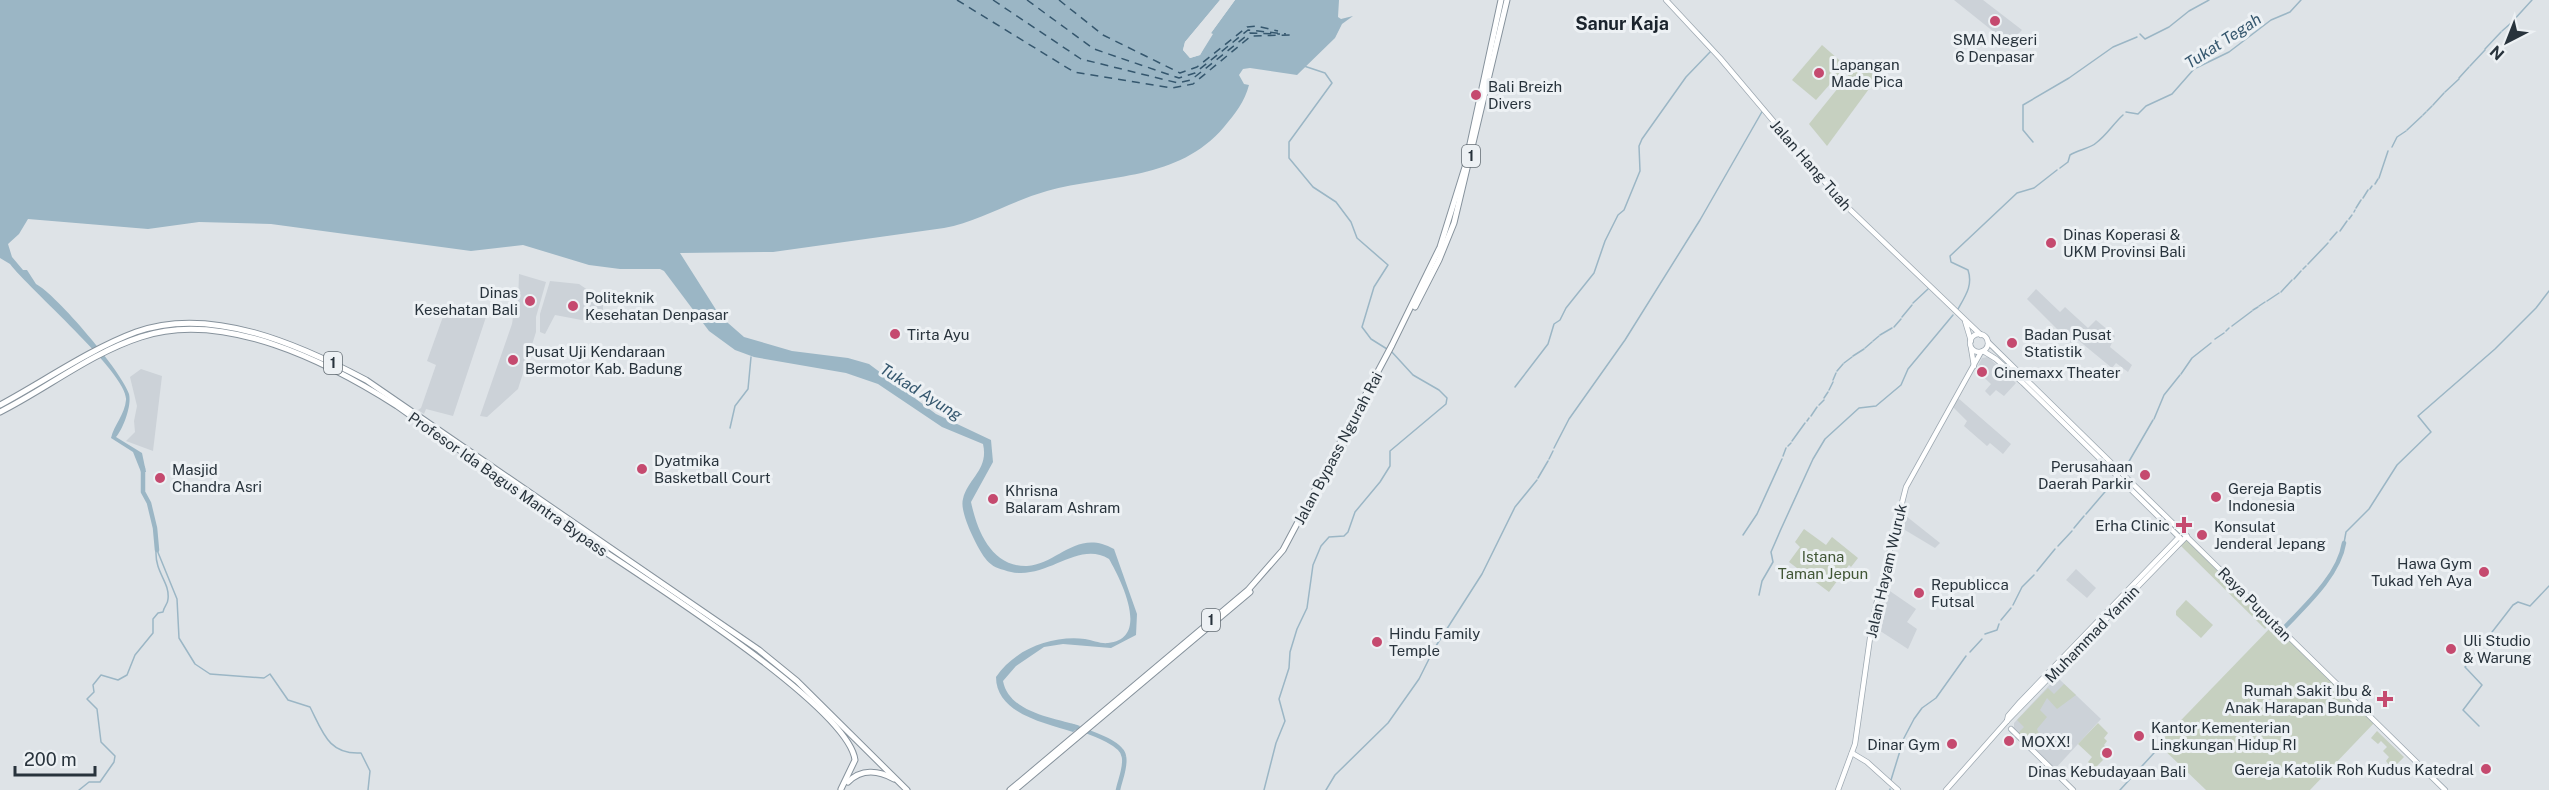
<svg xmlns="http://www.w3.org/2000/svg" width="2549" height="790" viewBox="0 0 2549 790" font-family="'Public Sans',sans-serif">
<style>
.built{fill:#ccd2d8}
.green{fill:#c6d0c0}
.water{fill:#9bb6c5}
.pier{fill:#dee3e7}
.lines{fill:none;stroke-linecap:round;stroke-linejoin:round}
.stream{stroke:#9bb6c5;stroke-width:1.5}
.river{stroke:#9bb6c5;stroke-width:4.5}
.ferry{stroke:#35576e;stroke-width:1.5;stroke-dasharray:8 6;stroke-linecap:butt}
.major-casing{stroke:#9ea9b2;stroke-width:6}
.highway-casing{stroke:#86929c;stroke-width:7}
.major{stroke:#fff;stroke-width:4.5}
.highway{stroke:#fff;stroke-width:5}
.poi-dot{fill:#c54a6f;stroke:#edf1f4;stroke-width:2}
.labels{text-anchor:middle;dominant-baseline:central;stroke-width:6;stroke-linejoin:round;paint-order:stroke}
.shield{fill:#edf1f4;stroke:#636c73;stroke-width:1.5}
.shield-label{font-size:14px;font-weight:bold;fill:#28333c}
.poi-label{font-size:15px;fill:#28333c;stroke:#edf1f4;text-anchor:start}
.street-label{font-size:15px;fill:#28333c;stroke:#edf1f4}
.park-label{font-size:15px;fill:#425736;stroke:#edf1f4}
.water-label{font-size:16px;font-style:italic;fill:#35576e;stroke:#edf1f4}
.quarter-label{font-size:18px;font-weight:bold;fill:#1b242d;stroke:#edf1f4}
</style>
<rect width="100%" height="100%" fill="#dee3e7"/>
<!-- built -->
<g class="built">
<path d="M1954 0H1983L2022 30 2009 44Z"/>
<path d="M519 274 546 282 536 317V332L518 389 487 417 480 416 512 324 515 304 518 303Z"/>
<path d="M550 281 579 284 598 297H603V315H599L592 322 555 315 545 334 540 332V314Z"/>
<path d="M2036 289 2060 312 2065 307 2088 328 2096 320 2115 336 2110 347 2132 365 2128 372 2116 363 2112 368 2078 340 2073 345 2027 299Z"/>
<path d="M456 305 488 311 453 416 426 409 424 414 418 410 421 408 436 365 427 361 445 311 453 312Z"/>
<path d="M1988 357 2016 383 2004 396 1996 390 1990 396 1985 391 1991 384 1976 370 1982 358Z"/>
<path d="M141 369 162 376 153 451 126 441 135 432 134 421 137 406 130 377Z"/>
<path d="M1958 398 2011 444 2003 454 1990 443 1987 446 1964 426 1967 421 1953 407Z"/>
<path d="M1906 516 1940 543 1935 548 1900 527Z"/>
<path d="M2076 569 2096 588 2087 598 2066 580Z"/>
<path d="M1884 587 1916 609 1907 622 1917 629 1908 649 1871 625H1874Z"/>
<path d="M2057 677 2101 719 2055 769 2014 729V723Z"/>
</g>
<!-- green -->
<g class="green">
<path d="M1822 45 1846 66 1816 100 1792 80Z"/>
<path d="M1859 62 1877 78 1827 146 1809 124Z"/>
<path d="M1804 529 1826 545 1832 537 1858 558 1851 567 1849 565 1829 592 1789 562 1800 547 1795 542Z"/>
<path d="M2187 537 2272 622 2265 629 2179 544Z"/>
<path d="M2186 600 2213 625 2201 638 2176 615V611Z"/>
<path d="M2273 625 2375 722 2310 790H2206L2158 744Z"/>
<path d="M2064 684 2076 695 2057 709 2047 698 2040 710 2047 717 2037 729 2039 734 2030 744 2018 733 2024 727 2017 720 2048 688 2054 694Z"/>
<path d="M2098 723 2108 733 2104 738 2107 741 2104 745 2107 748 2100 756 2103 760 2095 768 2088 762 2092 757 2078 744Z"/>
<path d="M2377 731 2404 757 2392 769 2386 761 2389 757 2383 751 2387 747 2381 741 2378 744 2371 738Z"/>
</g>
<!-- water -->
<path class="water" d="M0 0H1220L1185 42 1183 50 1190 58 1200 55 1211 33 1235 0H1339L1338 17 1341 19 1353 16 1342 24 1335 38 1297 75 1250 68 1243 69 1239 75 1244 84 1249 85C1245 101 1235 114 1224 127 1178 181 1109 174 1047 191 1011 201 980 221 944 228L773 252 680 253 720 316 744 337 792 351 848 358 869 364 936 414 991 440 993 462 971 502C977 530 991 567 1027 566 1058 564 1077 528 1114 549L1137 614 1136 635 1111 648 1063 644 1044 647 1016 666 1003 681C1009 713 1055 718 1080 726L1073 732C1046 723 996 714 996 677 1015 649 1052 635 1085 639 1092 640 1101 644 1108 643 1151 639 1121 580 1109 559 1076 539 1044 585 1004 570 996 568 990 565 985 558 977 547 959 512 963 499 968 478 989 470 983 444L942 427 878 384 846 373 754 357 735 350 709 331 664 271 660 269H620L589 265 523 245 471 251 271 224 199 222 148 229 28 219 19 234 8 244 12 257 23 270H27L36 284C56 294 123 373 129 394 132 405 123 429 116 437L142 453 146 472H141L133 452 111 438C114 425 125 414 126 400 129 375 29 289 10 264L0 258Z"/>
<!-- pier -->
<path class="pier" d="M1220 0H1223L1213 15 1187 43 1186 49 1191 55 1198 53 1209 36 1208 32 1231 0H1235L1211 33 1213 34 1200 55 1190 58 1183 50 1185 42Z"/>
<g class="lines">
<!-- stream -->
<g class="stream">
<path d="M2512 22 2532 0"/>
<path d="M2502 31 2510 24"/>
<path d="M1699 32 1718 53"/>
<path d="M2140 34 2145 39 2169 27 2189 11 2209 0"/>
<path d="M2485 49 2501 32"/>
<path d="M1304 66 1325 73 1332 83 1289 142V158L1313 187 1336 202 1351 222 1357 238 1388 265 1374 287 1362 327 1371 339 1387 349"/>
<path d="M2470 66 2485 50"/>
<path d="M2459 78 2469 67"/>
<path d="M2445 92 2459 79"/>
<path d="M2433 105 2444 93"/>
<path d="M2427 111 2432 106"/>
<path d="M2126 112 2138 114 2146 106 2172 94 2194 69 2229 52 2271 20 2290 12 2301 0"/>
<path d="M2423 115 2426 112"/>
<path d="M2407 130 2422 116"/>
<path d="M2033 142 2023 130V105L2069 78 2113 47 2137 37"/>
<path d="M2392 147 2397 137 2406 131"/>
<path d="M2060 168 2068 162 2070 155C2078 150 2091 148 2096 143 2107 135 2113 124 2123 115"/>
<path d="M2379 178 2388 151"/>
<path d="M2375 184 2378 179"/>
<path d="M2370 189 2372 186"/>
<path d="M2363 198 2368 190"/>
<path d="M2356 208 2361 200"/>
<path d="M2354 212 2355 210"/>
<path d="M2349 219 2352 215"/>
<path d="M2340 231 2347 221"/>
<path d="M2330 240 2337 232"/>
<path d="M2308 264 2328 243"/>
<path d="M2303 269 2306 266"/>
<path d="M2294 279 2301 271"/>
<path d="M2281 292 2292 280"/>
<path d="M2267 301 2279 293"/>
<path d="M1913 303 1928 289"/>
<path d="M2259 306 2265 302"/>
<path d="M1958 309C1966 295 1973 285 1968 270L1951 262 1950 256 2017 193 2034 188 2057 170"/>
<path d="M2253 310 2258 307"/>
<path d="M1902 317 1912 305"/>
<path d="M2232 326 2252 311"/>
<path d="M1894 327 1901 319"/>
<path d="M2226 331 2229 328"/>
<path d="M1880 335 1892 328"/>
<path d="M2215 339 2224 333"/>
<path d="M1873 341 1879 336"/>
<path d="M1865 348 1872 342"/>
<path d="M1853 356 1864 349"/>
<path d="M1844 363 1852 357"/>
<path d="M1837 371 1843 364"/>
<path d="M2181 374 2192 358 2211 343"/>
<path d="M1833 380 1836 373"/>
<path d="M1515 387 1548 344 1554 324 1560 320 1566 308 1594 273 1605 241 1618 215 1624 210 1640 171 1639 146 1642 139 1686 77 1711 51"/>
<path d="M1829 390 1833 382"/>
<path d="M1824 398 1828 392"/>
<path d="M1819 405 1824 400"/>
<path d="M1811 416 1817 407"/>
<path d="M2154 419 2164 395 2180 375"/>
<path d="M1807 421 1809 418"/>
<path d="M730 428 735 406 748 389 751 357"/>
<path d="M1792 441 1805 423"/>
<path d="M1788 446 1791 443"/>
<path d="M1554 448 1569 419 1625 340 1700 220 1763 110"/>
<path d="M1783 456 1786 448"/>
<path d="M1549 459 1553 451"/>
<path d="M2124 470 2153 420"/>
<path d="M1538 478 1548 461"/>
<path d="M2086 514 2116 479"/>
<path d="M2074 528 2084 516"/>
<path d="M1743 535 1757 514 1782 459"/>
<path d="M2344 543 2346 532 2369 509 2397 465 2431 432 2418 416 2495 349 2536 308 2549 291"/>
<path d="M2058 546 2072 531"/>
<path d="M157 550 177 599 179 638 195 664 210 674 264 678 270 674 288 700 310 707C323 733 329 755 361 753L370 771 368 790"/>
<path d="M2037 571 2055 549"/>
<path d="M1759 595 1762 581 1773 562 1771 552 1781 529 1813 459 1825 439 1859 408 1876 406 1901 385 1908 369 1953 315"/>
<path d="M2013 605 2022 587 2034 575"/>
<path d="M2001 620 2011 608"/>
<path d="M1985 634 1997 630 1999 624"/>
<path d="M1970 652 1982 639"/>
<path d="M2479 726 2463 710 2482 685 2465 667 2513 605 2518 602 2530 606 2549 586"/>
<path d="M1891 780 1904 738 1914 719 1922 708 1936 698 1966 656"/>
<path d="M79 790 89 782H100L114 762 115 756 101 742 97 709 87 699 94 692 93 685 101 675 118 680 127 675 135 655 153 633V619L158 613 163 612C164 606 168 604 168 599 170 582 155 573 156 551"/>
<path d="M1264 790 1276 743 1285 721 1279 699 1289 668 1290 652 1297 629 1307 608 1313 565 1321 546 1329 537 1344 536 1348 532 1355 512 1380 482 1390 466V451L1446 404 1447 398 1439 390 1413 375 1391 351"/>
<path d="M1326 790 1335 775 1388 723 1419 679 1434 649 1482 574 1515 507 1537 480"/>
<path d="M1890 790V789"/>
<path d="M2120 790 2154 753"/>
</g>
<!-- river -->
<g class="river">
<path d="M143 468V492L149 503 155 528 157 550"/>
<path d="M2285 627C2306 605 2339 575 2344 543"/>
<path d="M1072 726C1085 731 1123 742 1124 757 1126 767 1120 780 1118 790"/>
</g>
<!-- ferry -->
<g class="ferry">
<path d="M957 0 1074 72 1172 88 1193 84 1251 36 1290 35"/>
<path d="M993 0 1081 59 1178 83 1191 80 1250 33 1280 34"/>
<path d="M1027 0 1094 49 1179 78 1195 73 1248 30 1286 34"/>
<path d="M1059 0 1103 35 1180 73 1197 67 1247 27 1256 26 1278 31"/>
</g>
<defs>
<g id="major">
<path d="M1666 0 1720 58 1841 201 1981 335"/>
<path d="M1965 321 1971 341"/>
<circle cx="1979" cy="343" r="9"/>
<path d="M1988 342 2445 790"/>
<path d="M1971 348 1974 366"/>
<path d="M1983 351 1996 359 2023 383 2182 540"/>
<path d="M2007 721 2008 716 2020 702 2179 537"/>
<path d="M2011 729 2073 790"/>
<path d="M1852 753 1867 762 1898 790"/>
<path d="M1838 790 1855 744 1873 617 1906 487 1981 352"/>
<path d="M1946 790 2007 721 2187 536"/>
</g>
<g id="highway">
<path d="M1415 307 1439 260 1454 223 1507 0"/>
<path d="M0 405C43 382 90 349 136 332 211 305 300 345 366 380L759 650 797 681 907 790"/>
<path d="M0 412C46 389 91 353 141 337 223 309 328 362 397 406 454 446 511 487 568 527 622 565 848 703 855 760L841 789"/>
<path d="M1326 478 1349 433"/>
<path d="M848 782C861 769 878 770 894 779"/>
<path d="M1016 789 1250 592"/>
<path d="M1010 790 1248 590 1283 550 1392 345 1440 247 1465 167 1501 0"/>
</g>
</defs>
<!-- major casing -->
<use href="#major" class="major-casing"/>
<!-- highway casing -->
<use href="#highway" class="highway-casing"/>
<!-- major -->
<use href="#major" class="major"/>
<!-- highway -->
<use href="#highway" class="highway"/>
</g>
<!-- markers -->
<g class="poi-dot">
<circle cx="1995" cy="21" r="6"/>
<circle cx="1819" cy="73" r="6"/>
<circle cx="1476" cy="95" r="6"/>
<circle cx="2051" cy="243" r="6"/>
<circle cx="530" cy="301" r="6"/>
<circle cx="573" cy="306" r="6"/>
<circle cx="895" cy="334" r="6"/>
<circle cx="2012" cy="343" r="6"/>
<circle cx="513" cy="360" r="6"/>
<circle cx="1982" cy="372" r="6"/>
<circle cx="642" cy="469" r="6"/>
<circle cx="2145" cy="475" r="6"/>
<circle cx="160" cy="478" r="6"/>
<circle cx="2216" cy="497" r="6"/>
<circle cx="993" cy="499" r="6"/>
<path d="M2181 516h6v6h6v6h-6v6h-6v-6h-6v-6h6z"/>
<circle cx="2202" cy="535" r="6"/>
<circle cx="2484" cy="572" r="6"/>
<circle cx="1919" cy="593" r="6"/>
<circle cx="1377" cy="642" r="6"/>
<circle cx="2451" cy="649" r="6"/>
<path d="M2382 690h6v6h6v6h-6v6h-6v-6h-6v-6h6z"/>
<circle cx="2139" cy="736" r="6"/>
<circle cx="2009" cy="741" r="6"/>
<circle cx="1952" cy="744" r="6"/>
<circle cx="2107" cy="753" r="6"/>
<circle cx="2486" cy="769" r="6"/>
</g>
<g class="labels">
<!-- shield labels -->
<g class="shield">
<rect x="1462" y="145" width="18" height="22" rx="4.5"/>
<rect x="324" y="352" width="18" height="22" rx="4.5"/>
<rect x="1202" y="609" width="18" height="22" rx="4.5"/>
</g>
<g class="shield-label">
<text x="1471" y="156">1</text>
<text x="333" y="363">1</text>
<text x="1211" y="620">1</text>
</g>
<!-- poi labels -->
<g class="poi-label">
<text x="1995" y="39" text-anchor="middle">SMA Negeri<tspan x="1995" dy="17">6 Denpasar</tspan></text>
<text x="1831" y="64">Lapangan<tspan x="1831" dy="17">Made Pica</tspan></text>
<text x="1488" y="86">Bali Breizh<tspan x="1488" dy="17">Divers</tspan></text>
<text x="2063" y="234">Dinas Koperasi &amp;<tspan x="2063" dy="17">UKM Provinsi Bali</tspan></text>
<text x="518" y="292" text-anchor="end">Dinas<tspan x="518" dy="17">Kesehatan Bali</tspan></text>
<text x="585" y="297">Politeknik<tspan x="585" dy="17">Kesehatan Denpasar</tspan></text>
<text x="907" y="334">Tirta Ayu</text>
<text x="2024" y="334">Badan Pusat<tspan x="2024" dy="17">Statistik</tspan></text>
<text x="525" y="351">Pusat Uji Kendaraan<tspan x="525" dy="17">Bermotor Kab. Badung</tspan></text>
<text x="1994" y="372">Cinemaxx Theater</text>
<text x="654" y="460">Dyatmika<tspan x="654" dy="17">Basketball Court</tspan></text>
<text x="2133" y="466" text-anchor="end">Perusahaan<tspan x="2133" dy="17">Daerah Parkir</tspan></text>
<text x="172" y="469">Masjid<tspan x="172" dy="17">Chandra Asri</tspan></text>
<text x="2228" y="488">Gereja Baptis<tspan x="2228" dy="17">Indonesia</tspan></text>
<text x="1005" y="490">Khrisna<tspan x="1005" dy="17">Balaram Ashram</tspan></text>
<text x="2170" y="525" text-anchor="end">Erha Clinic</text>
<text x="2214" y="526">Konsulat<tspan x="2214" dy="17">Jenderal Jepang</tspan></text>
<text x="2472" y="563" text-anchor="end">Hawa Gym<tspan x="2472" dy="17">Tukad Yeh Aya</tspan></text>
<text x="1931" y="584">Republicca<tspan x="1931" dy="17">Futsal</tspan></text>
<text x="1389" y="633">Hindu Family<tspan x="1389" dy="17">Temple</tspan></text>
<text x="2463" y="640">Uli Studio<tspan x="2463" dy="17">&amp; Warung</tspan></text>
<text x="2372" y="690" text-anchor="end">Rumah Sakit Ibu &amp;<tspan x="2372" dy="17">Anak Harapan Bunda</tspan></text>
<text x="2151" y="727">Kantor Kementerian<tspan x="2151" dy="17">Lingkungan Hidup RI</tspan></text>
<text x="2021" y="741">MOXX!</text>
<text x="1940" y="744" text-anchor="end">Dinar Gym</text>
<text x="2474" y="769" text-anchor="end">Gereja Katolik Roh Kudus Katedral</text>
<text x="2107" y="771" text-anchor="middle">Dinas Kebudayaan Bali</text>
</g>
<!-- street labels -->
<g class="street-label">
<text transform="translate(1811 165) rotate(49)">Jalan Hang Tuah</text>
<text transform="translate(1338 448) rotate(-62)">Jalan Bypass Ngurah Rai</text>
<text transform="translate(508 484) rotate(35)">Profesor Ida Bagus Mantra Bypass</text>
<text transform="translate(1886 571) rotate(-77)">Jalan Hayam Wuruk</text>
<text transform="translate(2255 604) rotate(45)">Raya Puputan</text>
<text transform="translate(2092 634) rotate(-46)">Muhammad Yamin</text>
</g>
<!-- park labels -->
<g class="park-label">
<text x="1823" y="556">Istana<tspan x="1823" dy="17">Taman Jepun</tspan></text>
</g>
<!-- water labels -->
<g class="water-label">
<text transform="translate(2223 41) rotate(-33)">Tukat Tegah</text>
<text transform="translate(921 392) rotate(32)">Tukad Ayung</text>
</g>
<!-- quarter labels -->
<g class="quarter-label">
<text x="1622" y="23">Sanur Kaja</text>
</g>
</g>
<!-- north arrow -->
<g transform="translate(2507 42) rotate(222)" stroke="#edf1f4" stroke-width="4.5" paint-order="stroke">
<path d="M0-4.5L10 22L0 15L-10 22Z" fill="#28333c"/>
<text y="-9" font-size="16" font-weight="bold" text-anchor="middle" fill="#28333c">N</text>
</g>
<!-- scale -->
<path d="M15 766v9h80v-9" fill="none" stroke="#28333c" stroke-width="3"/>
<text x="24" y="766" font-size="18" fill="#28333c" stroke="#edf1f4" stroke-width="4.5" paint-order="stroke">200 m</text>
</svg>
